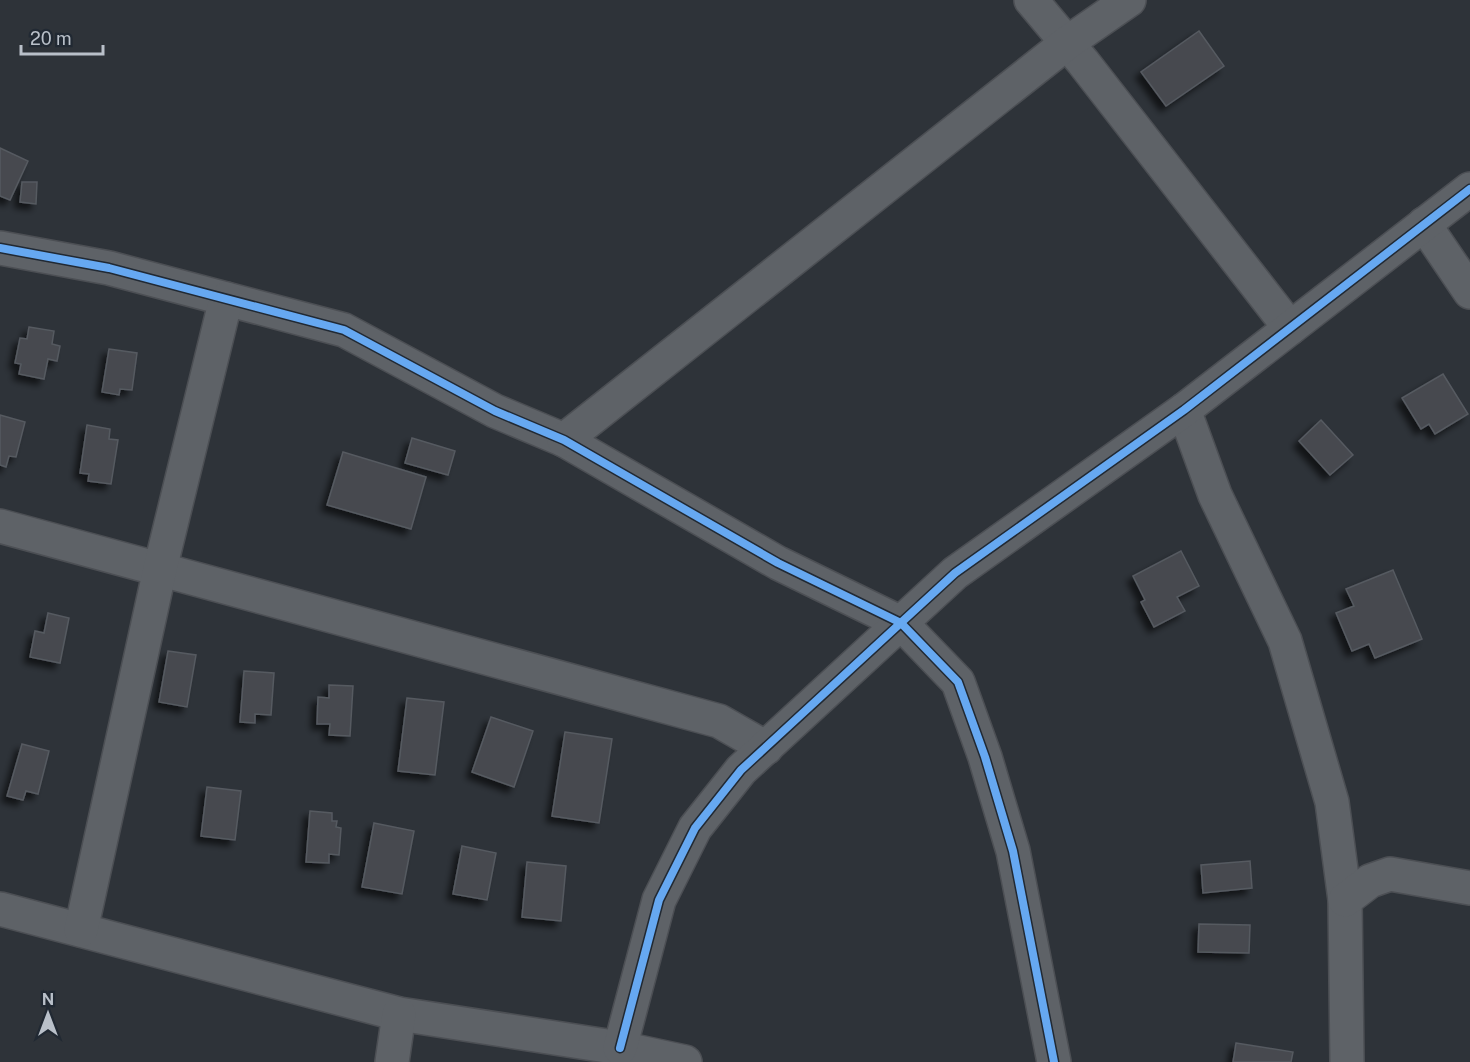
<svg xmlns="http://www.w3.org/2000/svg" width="1470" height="1062" viewBox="0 0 1470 1062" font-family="'Public Sans',sans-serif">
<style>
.building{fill:#464a4f;stroke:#565a61;stroke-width:1.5;filter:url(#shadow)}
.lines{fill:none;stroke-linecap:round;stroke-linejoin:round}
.minor-casing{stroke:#4c4f54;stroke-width:36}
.minor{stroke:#5e6267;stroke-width:33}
.cycleway-casing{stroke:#212933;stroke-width:11}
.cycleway{stroke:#66a8f1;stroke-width:8}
</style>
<defs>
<filter id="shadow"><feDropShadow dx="-5.5" dy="5.5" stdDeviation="3" flood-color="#0009"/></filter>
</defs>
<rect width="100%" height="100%" fill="#2e3339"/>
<!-- building -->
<g class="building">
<path d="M1199 31 1224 66 1166 106 1141 72Z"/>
<path d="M0 148 28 161 10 200 0 196Z"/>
<path d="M22 182H37L36 204 20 202Z"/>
<path d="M29 327 54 331 52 344 60 346 57 361 48 359 44 379 19 374 21 364 15 363 20 338 27 339Z"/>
<path d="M109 349 137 353 132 390 120 389 119 395 102 392Z"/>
<path d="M1443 374 1468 414 1435 434 1429 424 1421 429 1402 398Z"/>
<path d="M0 415 25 422 16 457 9 456 6 467 0 465Z"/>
<path d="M1321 420 1353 455 1330 475 1299 441Z"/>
<path d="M87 425 110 429 109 439 118 440 111 484 88 481 89 474 80 473Z"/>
<path d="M412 438 455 451 448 475 405 463Z"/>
<path d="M343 452 426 477 411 529 327 505Z"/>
<path d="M1181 551 1199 586 1177 597 1185 611 1154 627 1141 602 1145 600 1133 576Z"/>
<path d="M1393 570 1422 639 1375 658 1369 644 1352 651 1336 613 1354 606 1346 589Z"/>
<path d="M48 613 69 618 60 663 30 657 35 631 44 633Z"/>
<path d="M168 651 196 655 187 707 159 702Z"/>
<path d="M244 671 274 673 271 715 255 714V723L240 722Z"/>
<path d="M329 685 353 686 350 736 329 735 330 724H317L318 697 329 698Z"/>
<path d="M407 698 444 702 435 775 398 771Z"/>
<path d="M491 717 533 731 514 787 472 772Z"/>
<path d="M565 732 612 739 599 823 552 816Z"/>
<path d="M22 744 49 751 38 794 26 791 23 800 7 796Z"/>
<path d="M207 787 241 791 235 840 201 836Z"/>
<path d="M310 811 332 813V821H337L336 827 341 828 339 855 329 854V863L306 862Z"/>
<path d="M374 823 414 831 402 894 362 887Z"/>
<path d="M462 846 496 853 487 900 453 894Z"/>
<path d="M1250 861 1252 888 1203 893 1201 865Z"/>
<path d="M527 862 566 866 561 921 522 917Z"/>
<path d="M1199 924 1250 925 1249 953 1198 952Z"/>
<path d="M1236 1043 1293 1052 1291 1062H1233Z"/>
</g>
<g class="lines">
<defs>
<g id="minor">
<path d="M1031 0 1083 62 1290 328"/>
<path d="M1424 224 1470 292"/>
<path d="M0 248 109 268 344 330 495 411 564 440 778 563 901 623 958 682 985 757 1013 851 1054 1062"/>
<path d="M1184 410 1215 495 1285 641 1332 802 1345 900 1347 1062"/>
<path d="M564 440 1067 43 1129 0"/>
<path d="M0 526 719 721 766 748"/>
<path d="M1345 900 1370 881 1390 874 1470 888"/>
<path d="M0 909 399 1014 620 1048 685 1062"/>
<path d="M81 930 160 569 226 299"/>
<path d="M620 1048 659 900 695 828 741 770 955 573 1184 410 1470 189"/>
<path d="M392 1062 399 1014"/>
</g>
</defs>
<!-- minor casing -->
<use href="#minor" class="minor-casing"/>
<!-- minor -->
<use href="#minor" class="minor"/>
<defs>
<g id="cycleway">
<path d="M0 248 109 268 344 330 495 411 564 440 778 563 901 623 958 682 985 757 1013 851 1054 1062"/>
<path d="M620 1048 659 900 695 828 741 770 955 573 1184 410 1470 189"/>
</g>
</defs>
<!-- cycleway casing -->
<use href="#cycleway" class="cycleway-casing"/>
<!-- cycleway -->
<use href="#cycleway" class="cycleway"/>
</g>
<!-- north arrow -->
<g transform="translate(48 1014)" stroke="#212933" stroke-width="4.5" paint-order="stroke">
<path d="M0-4.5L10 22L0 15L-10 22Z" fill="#b9c0c9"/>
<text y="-9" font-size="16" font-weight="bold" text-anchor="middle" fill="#b9c0c9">N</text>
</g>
<!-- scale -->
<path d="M21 45v9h82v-9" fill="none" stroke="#b9c0c9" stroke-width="3"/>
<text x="30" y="45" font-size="18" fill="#b9c0c9" stroke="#212933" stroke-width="4.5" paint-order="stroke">20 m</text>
</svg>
